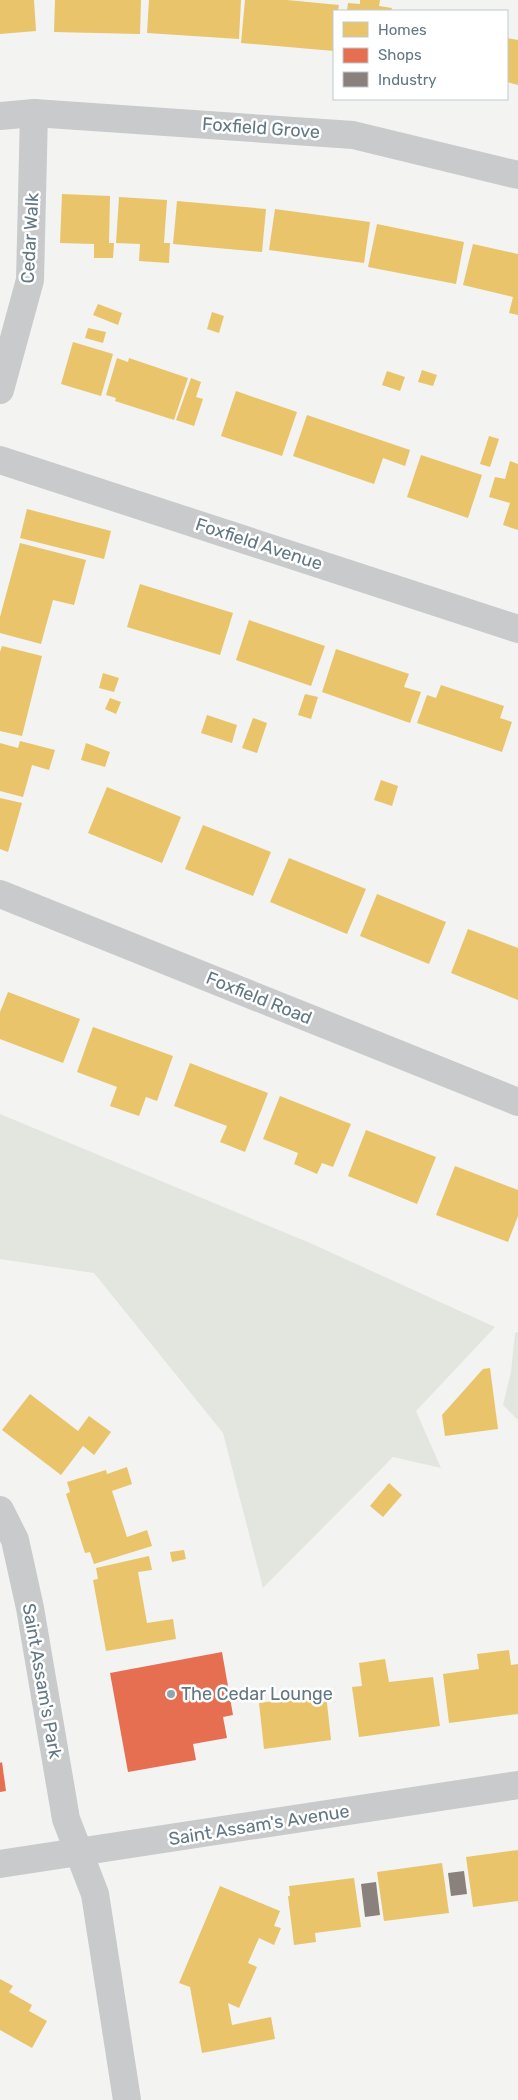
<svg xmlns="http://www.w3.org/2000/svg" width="518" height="2100" viewBox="0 0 518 2100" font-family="Rubik,sans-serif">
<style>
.green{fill:#e2e6df}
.homes{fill:#e9c46a}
.shops{fill:#e76f51}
.industry{fill:#8a817c}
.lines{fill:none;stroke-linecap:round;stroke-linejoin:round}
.minor{stroke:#c8cacb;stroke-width:28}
.poi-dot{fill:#94a2aa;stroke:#fff;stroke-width:2}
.labels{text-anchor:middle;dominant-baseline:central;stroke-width:5;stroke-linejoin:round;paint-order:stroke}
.street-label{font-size:18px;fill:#617783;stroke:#fff}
.poi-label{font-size:18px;fill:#617783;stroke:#fff;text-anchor:start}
</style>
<rect width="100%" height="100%" fill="#f3f3f1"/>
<!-- green -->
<g class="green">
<path d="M0 1114 310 1243 495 1327 416 1411 441 1468 393 1457 263 1588 223 1433 94 1273 0 1259Z"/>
<path d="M518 1332V1420L503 1405 511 1372 515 1333Z"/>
</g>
<!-- homes -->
<g class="homes">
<path d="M0 0H34L36 31 0 34Z"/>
<path d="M55 0H141L140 34 54 32Z"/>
<path d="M149 0H241L239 39 147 33Z"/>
<path d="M245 0H287L339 5 338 11H334V51L241 43Z"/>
<path d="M360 0H380L379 6 392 8 391 11H347L348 3 360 4Z"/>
<path d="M507 38 518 40V85L507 82Z"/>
<path d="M62 194 110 196 109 243H114L113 258H94V244L60 243Z"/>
<path d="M119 197 167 200 164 243H170L169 263 139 261 140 244 116 243Z"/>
<path d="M177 201 266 209 262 252 173 244Z"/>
<path d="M275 209 370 222 364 263 269 250Z"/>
<path d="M377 224 464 242 456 284 368 267Z"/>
<path d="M473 244 518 254V315L509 313 513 297 463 285Z"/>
<path d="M98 304 122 313 118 325 93 315Z"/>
<path d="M212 312 224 316 219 333 207 329Z"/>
<path d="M88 328 106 332 103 343 85 338Z"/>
<path d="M73 342 113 354 101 396 61 384Z"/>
<path d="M117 358 128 362 129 358 188 378 174 420 115 401 116 398 106 395Z"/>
<path d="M422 370 437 375 433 386 418 382Z"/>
<path d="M387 371 405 377 400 391 382 385Z"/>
<path d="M191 378 201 382 196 397 203 399 194 426 176 420Z"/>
<path d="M236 391 297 412 282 456 221 436Z"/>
<path d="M307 415 410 450 405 466 383 458 374 484 293 456Z"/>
<path d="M489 436 499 439 490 467 480 464Z"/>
<path d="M421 455 482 475 468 518 407 497Z"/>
<path d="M510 461 518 464V530L503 525 510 503 489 497 495 477 505 479Z"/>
<path d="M27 509 111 531 104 559 20 538Z"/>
<path d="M20 543 86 560 74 605 53 600 41 644 0 633V617Z"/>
<path d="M140 584 233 613 220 655 127 627Z"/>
<path d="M249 620 325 646 311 686 236 660Z"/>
<path d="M2 646 42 656 22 736 0 731V652Z"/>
<path d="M336 649 409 674 404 687 421 692 410 723 322 692Z"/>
<path d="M103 673 119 678 114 692 99 688Z"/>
<path d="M441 685 504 706 500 718 512 722 502 752 417 723 427 695 436 698Z"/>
<path d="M305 694 318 697 311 719 298 715Z"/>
<path d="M110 698 121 702 116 714 105 709Z"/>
<path d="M207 715 237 725 232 743 201 733Z"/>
<path d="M253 718 267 723 257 753 242 748Z"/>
<path d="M20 741 55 750 49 770 32 765 23 797 0 791V743L18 748Z"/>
<path d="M86 743 110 752 105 767 81 760Z"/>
<path d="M381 780 398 786 392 806 374 800Z"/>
<path d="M107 787 181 817 162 863 88 833Z"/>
<path d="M0 798 22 803 8 852 0 849Z"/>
<path d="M203 825 271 852 253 896 185 869Z"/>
<path d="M289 858 366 889 347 934 270 902Z"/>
<path d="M377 894 446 922 429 964 360 936Z"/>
<path d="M468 929 518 948V1000L451 973Z"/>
<path d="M8 992 80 1019 63 1063 0 1039V1012Z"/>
<path d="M93 1027 173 1056 157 1101 146 1097 139 1116 110 1106 117 1087 77 1072Z"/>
<path d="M190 1063 268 1093 245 1152 220 1142 227 1126 174 1106Z"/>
<path d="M280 1096 351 1124 333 1167 322 1163 317 1174 294 1164 298 1153 263 1139Z"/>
<path d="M366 1130 436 1157 417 1204 348 1176Z"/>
<path d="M455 1166 518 1190V1216L508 1242 436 1215Z"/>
<path d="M490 1368 498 1429 445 1436 442 1415 483 1369Z"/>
<path d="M30 1394 78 1431 89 1416 111 1432 94 1455 83 1446 61 1475 2 1430Z"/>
<path d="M127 1467 132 1484 112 1491 127 1537 147 1530 152 1546 94 1564 90 1552 85 1553 66 1494 70 1492 67 1482 106 1470 107 1474Z"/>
<path d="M389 1483 402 1495 383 1517 370 1506Z"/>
<path d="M184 1550 186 1559 172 1562 170 1552Z"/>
<path d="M149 1556 152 1570 138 1572 147 1623 173 1619 176 1639 106 1651 93 1580 98 1579 96 1568Z"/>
<path d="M509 1650 511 1665 518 1664V1714L449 1723 443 1674 479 1669 477 1654Z"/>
<path d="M385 1659 389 1682 433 1677 440 1726 359 1737 352 1687 362 1686 359 1663Z"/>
<path d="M326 1694 331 1740 264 1749 259 1703Z"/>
<path d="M518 1850V1901L473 1907 466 1857Z"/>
<path d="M442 1863 449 1913 384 1921 377 1872Z"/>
<path d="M354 1878 361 1927 315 1933 316 1942 294 1945 288 1896H290L289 1886Z"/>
<path d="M220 1886 280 1911 274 1926 281 1928 274 1945 259 1938 248 1963 257 1967 239 2008 228 2003 232 2025 271 2017 275 2039 202 2053 190 1987 179 1983Z"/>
<path d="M0 1979 13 1986 9 1992 32 2005 29 2011 47 2021 32 2048 0 2030Z"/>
</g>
<!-- shops -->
<g class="shops">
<path d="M222 1652 233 1715 223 1717 227 1738 193 1744 196 1760 128 1772 110 1673Z"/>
<path d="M2 1762 6 1791 0 1792V1763Z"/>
</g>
<!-- industry -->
<g class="industry">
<path d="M464 1871 467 1894 451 1896 448 1873Z"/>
<path d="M376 1882 380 1915 365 1917 361 1884Z"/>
</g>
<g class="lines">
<!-- minor -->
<g class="minor">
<path d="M0 116 34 113 353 135 518 175"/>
<path d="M0 390 30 280 34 113"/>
<path d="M0 460 518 629"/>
<path d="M0 894 518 1102"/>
<path d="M0 1510 15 1540 30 1608 66 1819 95 1894 127 2100"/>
<path d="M0 1864 518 1785"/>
</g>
</g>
<!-- markers -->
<circle class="poi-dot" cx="171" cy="1694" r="5"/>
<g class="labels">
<!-- street labels -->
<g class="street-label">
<text transform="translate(261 128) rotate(4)">Foxfield Grove</text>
<text transform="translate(30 238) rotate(-87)">Cedar Walk</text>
<text transform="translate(259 544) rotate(18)">Foxfield Avenue</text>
<text transform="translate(259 998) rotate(22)">Foxfield Road</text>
<text transform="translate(42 1681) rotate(80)">Saint Assam's Park</text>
<text transform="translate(259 1825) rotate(-9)">Saint Assam's Avenue</text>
</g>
<!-- poi labels -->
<g class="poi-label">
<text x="181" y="1694">The Cedar Lounge</text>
</g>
</g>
<!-- legend -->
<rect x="333" y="10" width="175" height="90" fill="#ffffff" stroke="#c0c9cd"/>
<rect x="343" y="22" width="25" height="15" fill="#e9c46a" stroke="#c0c9cd"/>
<text x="378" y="35" font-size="15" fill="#617783">Homes</text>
<rect x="343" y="48" width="25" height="15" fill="#e76f51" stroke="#c0c9cd"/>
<text x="378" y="60" font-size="15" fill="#617783">Shops</text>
<rect x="343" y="72" width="25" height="15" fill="#8a817c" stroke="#c0c9cd"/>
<text x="378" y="85" font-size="15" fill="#617783">Industry</text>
</svg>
